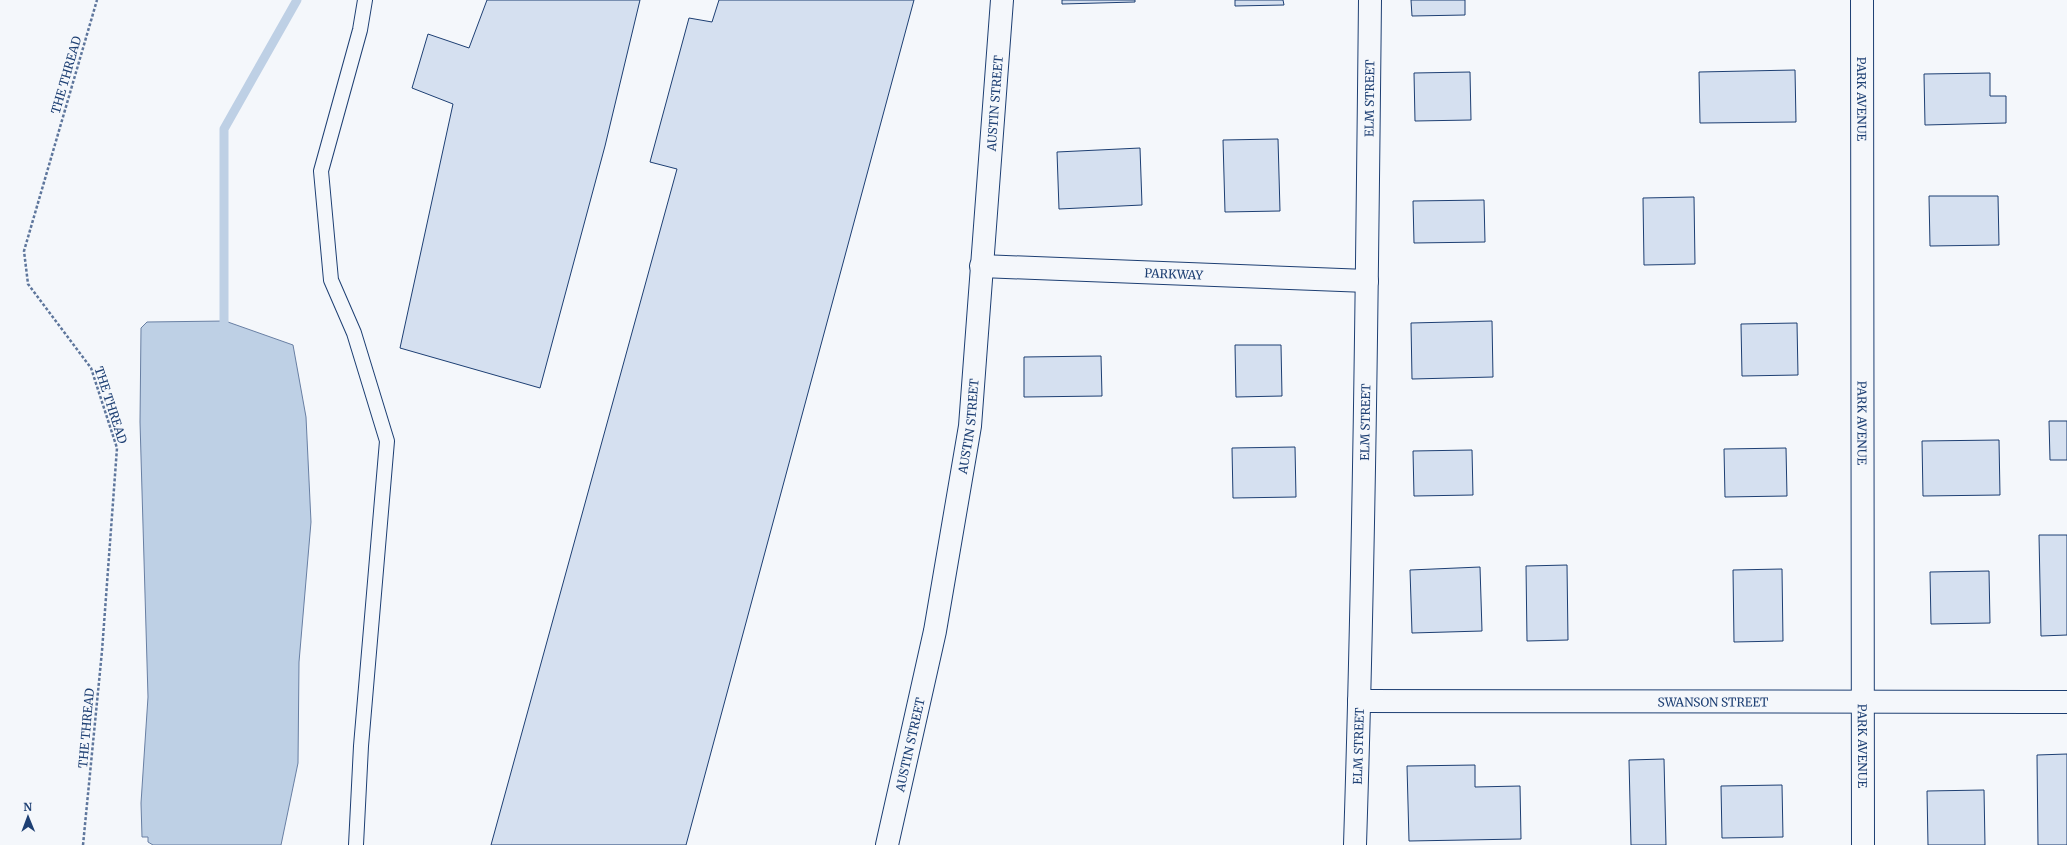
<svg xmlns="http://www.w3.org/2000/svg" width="2067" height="845" viewBox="0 0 2067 845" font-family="Merriweather,serif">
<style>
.water{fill:#bed0e5;stroke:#687fa3}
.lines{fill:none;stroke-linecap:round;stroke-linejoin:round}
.stream{stroke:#bed0e5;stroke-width:9}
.building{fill:#d5e0f0;stroke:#1d3f73}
.lane-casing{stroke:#1d3f73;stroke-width:16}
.street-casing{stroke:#1d3f73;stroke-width:24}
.path{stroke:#5e769c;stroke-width:2.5;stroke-dasharray:3 2;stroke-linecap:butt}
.lane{stroke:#f4f7fb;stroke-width:14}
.street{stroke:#f4f7fb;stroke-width:22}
.labels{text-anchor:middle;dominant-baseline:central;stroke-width:3;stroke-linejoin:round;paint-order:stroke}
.street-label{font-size:12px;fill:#1d3f73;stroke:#f4f7fb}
</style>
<rect width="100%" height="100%" fill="#f4f7fb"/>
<!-- water -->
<path class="water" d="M225 321 293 345 306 417 311 522 299 662 298 763 281 845H153L148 842V837H142L141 803 148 697 140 422 141 328 147 322Z"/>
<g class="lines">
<!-- stream -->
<path class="stream" d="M224 333V129L297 0"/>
</g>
<!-- building -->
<g class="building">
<path d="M487 0H640L605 146 540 388 400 348 453 104 412 88 428 34 469 48Z"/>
<path d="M719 0H914L686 845H491L677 169 650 162 689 18 712 22Z"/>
<path d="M1062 0H1135V2L1062 4Z"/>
<path d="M1235 0H1283L1284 5 1235 6Z"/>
<path d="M1411 0H1465V15L1412 16Z"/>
<path d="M1795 70 1796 122 1700 123 1699 72Z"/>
<path d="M1470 72 1471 120 1415 121 1414 73Z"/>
<path d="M1990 73V96H2006V123L1925 125 1924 74Z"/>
<path d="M1278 139 1280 211 1225 212 1223 140Z"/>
<path d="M1140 148 1142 205 1059 209 1057 152Z"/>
<path d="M1929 196H1998L1999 245 1930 246Z"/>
<path d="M1694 197 1695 264 1644 265 1643 198Z"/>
<path d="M1484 200 1485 242 1414 243 1413 201Z"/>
<path d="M1492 321 1493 377 1412 379 1411 323Z"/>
<path d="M1797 323 1798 375 1742 376 1741 324Z"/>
<path d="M1235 345H1281L1282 396 1236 397Z"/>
<path d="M1101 356 1102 396 1024 397V357Z"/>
<path d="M2049 421H2067V460H2050Z"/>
<path d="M1999 440 2000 495 1923 496 1922 441Z"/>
<path d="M1295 447 1296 497 1233 498 1232 448Z"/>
<path d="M1786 448 1787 496 1725 497 1724 449Z"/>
<path d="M1472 450 1473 495 1414 496 1413 451Z"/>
<path d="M2039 535H2067V635L2041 636Z"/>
<path d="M1567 565 1568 640 1527 641 1526 566Z"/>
<path d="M1480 567 1482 631 1412 633 1410 570Z"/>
<path d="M1782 569 1783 641 1734 642 1733 570Z"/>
<path d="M1989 571 1990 623 1931 624 1930 572Z"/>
<path d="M2067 754V845H2038L2037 755Z"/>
<path d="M1664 759 1666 845H1631L1629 760Z"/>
<path d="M1475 765V787L1520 786 1521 839 1409 841 1407 766Z"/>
<path d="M1782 785 1783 837 1722 838 1721 786Z"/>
<path d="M1984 790 1985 845H1928L1927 791Z"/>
</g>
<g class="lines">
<defs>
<path id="lane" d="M356 845 361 746 387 441 354 333 331 280 321 171 360 30 365 0"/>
<g id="street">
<path id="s1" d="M1862 0 1863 845"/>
<path id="s2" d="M981 266 1367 281"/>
<path id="s3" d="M1359 701 2067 702"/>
<path id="s4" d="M887 845 935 631 970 426 1002 0"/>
<path id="s5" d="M1355 845C1364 563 1367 282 1370 0"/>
</g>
</defs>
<!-- lane casing -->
<use href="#lane" class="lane-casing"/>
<!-- street casing -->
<use href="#street" class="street-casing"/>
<!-- path -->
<path class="path" d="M83 845 102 651 117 448 91 368 28 284 24 251 97 0"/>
<!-- lane -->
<use href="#lane" class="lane"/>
<!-- street -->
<use href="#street" class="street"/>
</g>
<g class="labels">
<!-- street labels -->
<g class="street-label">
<text transform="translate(66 75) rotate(-74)">THE THREAD</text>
<text stroke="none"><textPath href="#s5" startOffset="747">ELM STREET</textPath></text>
<text stroke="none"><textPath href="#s1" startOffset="99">PARK AVENUE</textPath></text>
<text stroke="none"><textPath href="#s4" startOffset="751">AUSTIN STREET</textPath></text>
<text stroke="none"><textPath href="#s2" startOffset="193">PARKWAY</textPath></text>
<text transform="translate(111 405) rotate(72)">THE THREAD</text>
<text stroke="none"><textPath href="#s5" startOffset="423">ELM STREET</textPath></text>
<text stroke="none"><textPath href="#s1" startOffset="423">PARK AVENUE</textPath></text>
<text stroke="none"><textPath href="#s4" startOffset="427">AUSTIN STREET</textPath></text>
<text stroke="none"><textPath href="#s3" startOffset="354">SWANSON STREET</textPath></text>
<text transform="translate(86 728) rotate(-85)">THE THREAD</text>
<text stroke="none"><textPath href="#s4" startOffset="103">AUSTIN STREET</textPath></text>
<text stroke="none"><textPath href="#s5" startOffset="99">ELM STREET</textPath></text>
<text stroke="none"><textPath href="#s1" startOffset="746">PARK AVENUE</textPath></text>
</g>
</g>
<!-- north arrow -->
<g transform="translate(28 817) rotate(359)" stroke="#f4f7fb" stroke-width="3" paint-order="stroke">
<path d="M0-3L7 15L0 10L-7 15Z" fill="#1d3f73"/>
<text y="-6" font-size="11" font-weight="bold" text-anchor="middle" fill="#1d3f73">N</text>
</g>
</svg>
